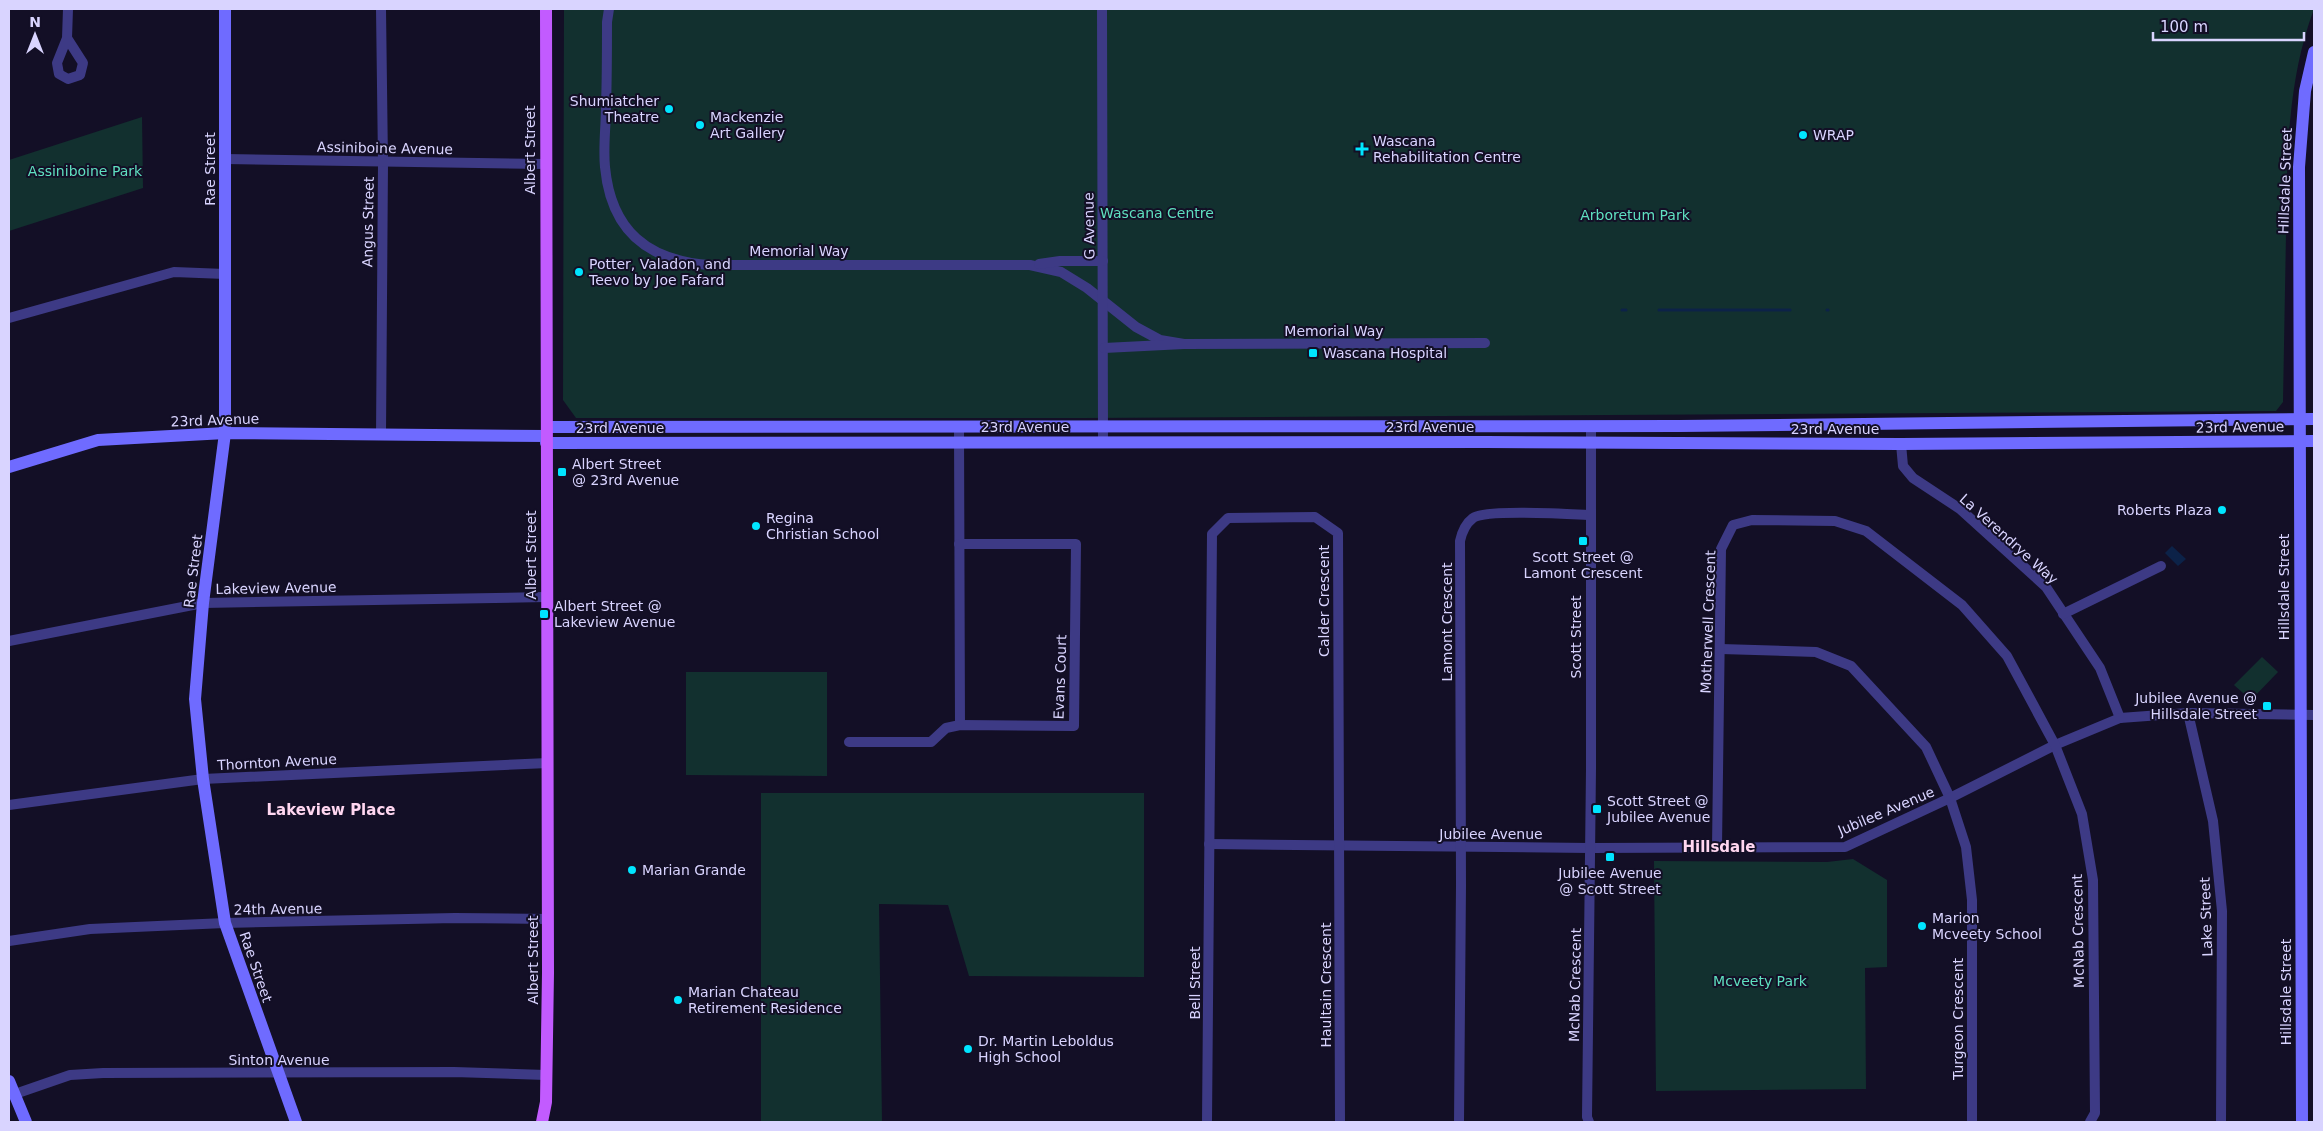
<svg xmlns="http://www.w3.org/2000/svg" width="2323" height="1131" viewBox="0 0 2323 1131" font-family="'DejaVu Sans',sans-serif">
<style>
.green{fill:#12302f}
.water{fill:#0c2248}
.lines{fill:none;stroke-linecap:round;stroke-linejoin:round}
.stream{stroke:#0c2248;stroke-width:3}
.street{stroke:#3d3a85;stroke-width:10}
.secondary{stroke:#6f6bff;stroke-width:12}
.primary{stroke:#c25bff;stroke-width:12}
.poi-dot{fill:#00e5ff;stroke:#130f26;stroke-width:2}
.labels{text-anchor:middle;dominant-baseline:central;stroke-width:4;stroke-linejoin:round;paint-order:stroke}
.poi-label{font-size:14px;fill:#d9d4ff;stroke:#130f26;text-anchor:start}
.street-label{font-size:14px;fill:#d9d4ff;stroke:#130f26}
.park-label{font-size:14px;fill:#5fe0c0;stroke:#130f26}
.neighbourhood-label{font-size:15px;font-weight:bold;fill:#ffd6f0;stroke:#130f26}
</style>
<rect width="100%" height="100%" fill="#130f26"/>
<!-- green -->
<g class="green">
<path d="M564 9H2314C2287 81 2287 158 2286 234 2285 290 2284 346 2283 402L2276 411 1086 418H576L563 400Z"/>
<path d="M142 117 143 188 9 231V160Z"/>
<path d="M2262 657 2278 672 2251 700 2234 685Z"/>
<path d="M686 672H827V776L686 775Z"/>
<path d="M761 793H1144V977L969 976 948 905 879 904 882 1122H761Z"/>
<path d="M1853 859 1887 880V967L1865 968 1866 1089 1656 1091 1654 861 1827 862Z"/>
</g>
<!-- water -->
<path class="water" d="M2172 546 2186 559 2178 566 2165 553Z"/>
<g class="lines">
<!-- stream -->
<g class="stream">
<path d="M1622 310H1626"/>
<path d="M1659 310H1790"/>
<path d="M1827 310H1828"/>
</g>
<!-- street -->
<g class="street">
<path d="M381 9 383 163 381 435"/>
<path d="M609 9 607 22C607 50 607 78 606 106 606 126 603 147 605 167 611 231 648 261 710 265H1030L1061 272 1087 288 1136 327 1160 340 1184 344"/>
<path d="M1102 9 1103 442"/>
<path d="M67 38 83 63 80 75 68 79 59 74 57 63 67 38 68 9"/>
<path d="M225 159 545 164"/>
<path d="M1039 264 1060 261H1103"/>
<path d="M9 318 174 272 225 274"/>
<path d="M1104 348 1184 344 1485 343"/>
<path d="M959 426 960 725"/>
<path d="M1901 444 1903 466 1913 478 1960 509 2046 587 2100 668 2120 718"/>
<path d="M2063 614 2161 566"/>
<path d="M9 641 203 603 546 597"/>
<path d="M1721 649 1816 652 1851 666 1926 747 1950 798 1966 847 1972 900V1122"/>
<path d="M2188 713 2213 821 2222 911 2221 1122"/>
<path d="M849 742H931L946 728 960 725 1074 726 1076 544H959"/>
<path d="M9 805 203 779 548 763"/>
<path d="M1209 844 1590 848 1845 847 1950 798 2055 745 2120 718 2188 713 2314 715"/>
<path d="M1717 847 1721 549 1733 525 1752 520 1835 521 1866 531 1962 605 2007 656 2055 745 2082 814 2093 880 2095 1113 2090 1122"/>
<path d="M9 941 90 929 225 923 455 918 548 919"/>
<path d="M15 1094 70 1075 103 1073 454 1072 546 1075"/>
<path d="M1207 1122 1212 534 1228 518 1315 517 1338 533 1340 1122"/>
<path d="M1459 1122 1461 885 1460 541C1462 532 1465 524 1473 518 1486 509 1569 514 1590 515"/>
<path d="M1589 1122 1587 1117 1591 769V426"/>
</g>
<!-- secondary -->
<g class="secondary">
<path d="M225 9V433L203 603 195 699 203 779 225 923 296 1122"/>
<path d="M547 427 1679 426 2314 419"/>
<path d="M546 443 1486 442 1901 444 2314 441"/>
<path d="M9 467 98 440 225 433 546 436"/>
<path d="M9 1081 26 1122"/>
<path d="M2302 1122 2299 167 2305 91 2314 52"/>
</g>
<!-- primary -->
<path class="primary" d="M542 1122 546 1102 548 973 546 9"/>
</g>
<!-- markers -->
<g class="poi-dot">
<circle cx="669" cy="109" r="5"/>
<circle cx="700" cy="125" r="5"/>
<circle cx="1803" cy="135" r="5"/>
<path d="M1359.5 141.5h5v5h5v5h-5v5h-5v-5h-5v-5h5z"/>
<circle cx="579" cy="272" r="5"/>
<rect x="1308" y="348" width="10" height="10" rx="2.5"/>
<rect x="557" y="467" width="10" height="10" rx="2.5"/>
<circle cx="2222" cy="510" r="5"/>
<circle cx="756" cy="526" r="5"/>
<rect x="1578" y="536" width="10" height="10" rx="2.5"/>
<rect x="539" y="609" width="10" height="10" rx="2.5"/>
<rect x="2262" y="701" width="10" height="10" rx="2.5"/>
<rect x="1592" y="804" width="10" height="10" rx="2.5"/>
<rect x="1605" y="852" width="10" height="10" rx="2.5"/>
<circle cx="632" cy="870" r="5"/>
<circle cx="1922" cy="926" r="5"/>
<circle cx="678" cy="1000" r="5"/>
<circle cx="968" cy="1049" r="5"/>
</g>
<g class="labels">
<!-- poi labels -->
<g class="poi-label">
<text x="659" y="101" text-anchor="end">Shumiatcher<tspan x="659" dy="16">Theatre</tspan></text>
<text x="710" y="117">Mackenzie<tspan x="710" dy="16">Art Gallery</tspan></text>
<text x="1813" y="135">WRAP</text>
<text x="1373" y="141">Wascana<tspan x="1373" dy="16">Rehabilitation Centre</tspan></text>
<text x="589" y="264">Potter, Valadon, and<tspan x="589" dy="16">Teevo by Joe Fafard</tspan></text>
<text x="1323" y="353">Wascana Hospital</text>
<text x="572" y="464">Albert Street<tspan x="572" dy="16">@ 23rd Avenue</tspan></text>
<text x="2212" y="510" text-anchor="end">Roberts Plaza</text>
<text x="766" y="518">Regina<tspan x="766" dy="16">Christian School</tspan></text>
<text x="1583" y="557" text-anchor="middle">Scott Street @<tspan x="1583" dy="16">Lamont Crescent</tspan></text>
<text x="554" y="606">Albert Street @<tspan x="554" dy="16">Lakeview Avenue</tspan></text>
<text x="2257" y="698" text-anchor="end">Jubilee Avenue @<tspan x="2257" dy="16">Hillsdale Street</tspan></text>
<text x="1607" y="801">Scott Street @<tspan x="1607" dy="16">Jubilee Avenue</tspan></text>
<text x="642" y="870">Marian Grande</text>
<text x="1610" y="873" text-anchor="middle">Jubilee Avenue<tspan x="1610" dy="16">@ Scott Street</tspan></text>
<text x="1932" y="918">Marion<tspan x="1932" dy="16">Mcveety School</tspan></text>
<text x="688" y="992">Marian Chateau<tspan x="688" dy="16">Retirement Residence</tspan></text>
<text x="978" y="1041">Dr. Martin Leboldus<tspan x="978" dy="16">High School</tspan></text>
</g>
<!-- street labels -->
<g class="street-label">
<text transform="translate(385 148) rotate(1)">Assiniboine Avenue</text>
<text transform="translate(530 150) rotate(-90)">Albert Street</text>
<text transform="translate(210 169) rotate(-90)">Rae Street</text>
<text transform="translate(2285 181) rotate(-88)">Hillsdale Street</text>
<text transform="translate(368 222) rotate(-89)">Angus Street</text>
<text transform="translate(1089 226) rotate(-91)">G Avenue</text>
<text x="799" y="251">Memorial Way</text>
<text x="1334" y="331">Memorial Way</text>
<text transform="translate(215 420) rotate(-2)">23rd Avenue</text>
<text x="1025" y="427">23rd Avenue</text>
<text x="1430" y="427">23rd Avenue</text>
<text transform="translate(2240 427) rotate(-1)">23rd Avenue</text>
<text x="620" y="428">23rd Avenue</text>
<text x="1835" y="429">23rd Avenue</text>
<text transform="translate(2009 539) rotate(42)">La Verendrye Way</text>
<text transform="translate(531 555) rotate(-90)">Albert Street</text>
<text transform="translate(193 571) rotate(-83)">Rae Street</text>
<text transform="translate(2284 587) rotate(-90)">Hillsdale Street</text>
<text transform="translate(276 588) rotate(-1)">Lakeview Avenue</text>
<text transform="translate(1324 601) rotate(-90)">Calder Crescent</text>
<text transform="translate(1447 622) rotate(-90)">Lamont Crescent</text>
<text transform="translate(1708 622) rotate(-88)">Motherwell Crescent</text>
<text transform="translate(1576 637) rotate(-90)">Scott Street</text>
<text transform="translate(1060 677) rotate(-88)">Evans Court</text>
<text transform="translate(277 762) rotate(-3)">Thornton Avenue</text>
<text transform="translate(1886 811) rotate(-23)">Jubilee Avenue</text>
<text x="1491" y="834">Jubilee Avenue</text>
<text transform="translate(278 909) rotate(-1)">24th Avenue</text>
<text transform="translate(2206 917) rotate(-92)">Lake Street</text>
<text transform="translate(2078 931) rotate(-91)">McNab Crescent</text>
<text transform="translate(533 960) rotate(-90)">Albert Street</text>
<text transform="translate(256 967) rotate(71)">Rae Street</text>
<text transform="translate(1195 983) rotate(-90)">Bell Street</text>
<text transform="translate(1326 985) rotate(-90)">Haultain Crescent</text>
<text transform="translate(1575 985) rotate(-89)">McNab Crescent</text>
<text transform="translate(2286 992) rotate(-90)">Hillsdale Street</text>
<text transform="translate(1958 1019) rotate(-90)">Turgeon Crescent</text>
<text x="279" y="1060">Sinton Avenue</text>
</g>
<!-- park labels -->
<g class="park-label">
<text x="85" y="171">Assiniboine Park</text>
<text x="1157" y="213">Wascana Centre</text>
<text x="1635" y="215">Arboretum Park</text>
<text x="1760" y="981">Mcveety Park</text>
</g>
<!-- neighbourhood labels -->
<g class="neighbourhood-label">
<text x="331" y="810">Lakeview Place</text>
<text x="1719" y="847">Hillsdale</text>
</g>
</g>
<!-- border -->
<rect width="2323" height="1131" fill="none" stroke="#d9d4ff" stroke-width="20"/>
<!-- north arrow -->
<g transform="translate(35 35)" stroke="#130f26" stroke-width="4" paint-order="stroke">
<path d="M0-4L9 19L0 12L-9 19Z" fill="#d9d4ff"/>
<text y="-8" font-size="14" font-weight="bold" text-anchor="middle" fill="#d9d4ff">N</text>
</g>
<!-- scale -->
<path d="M2153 32v8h151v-8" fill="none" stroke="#d9d4ff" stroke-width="2.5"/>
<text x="2160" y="32" font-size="15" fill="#d9d4ff" stroke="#130f26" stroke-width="4" paint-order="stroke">100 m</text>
</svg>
